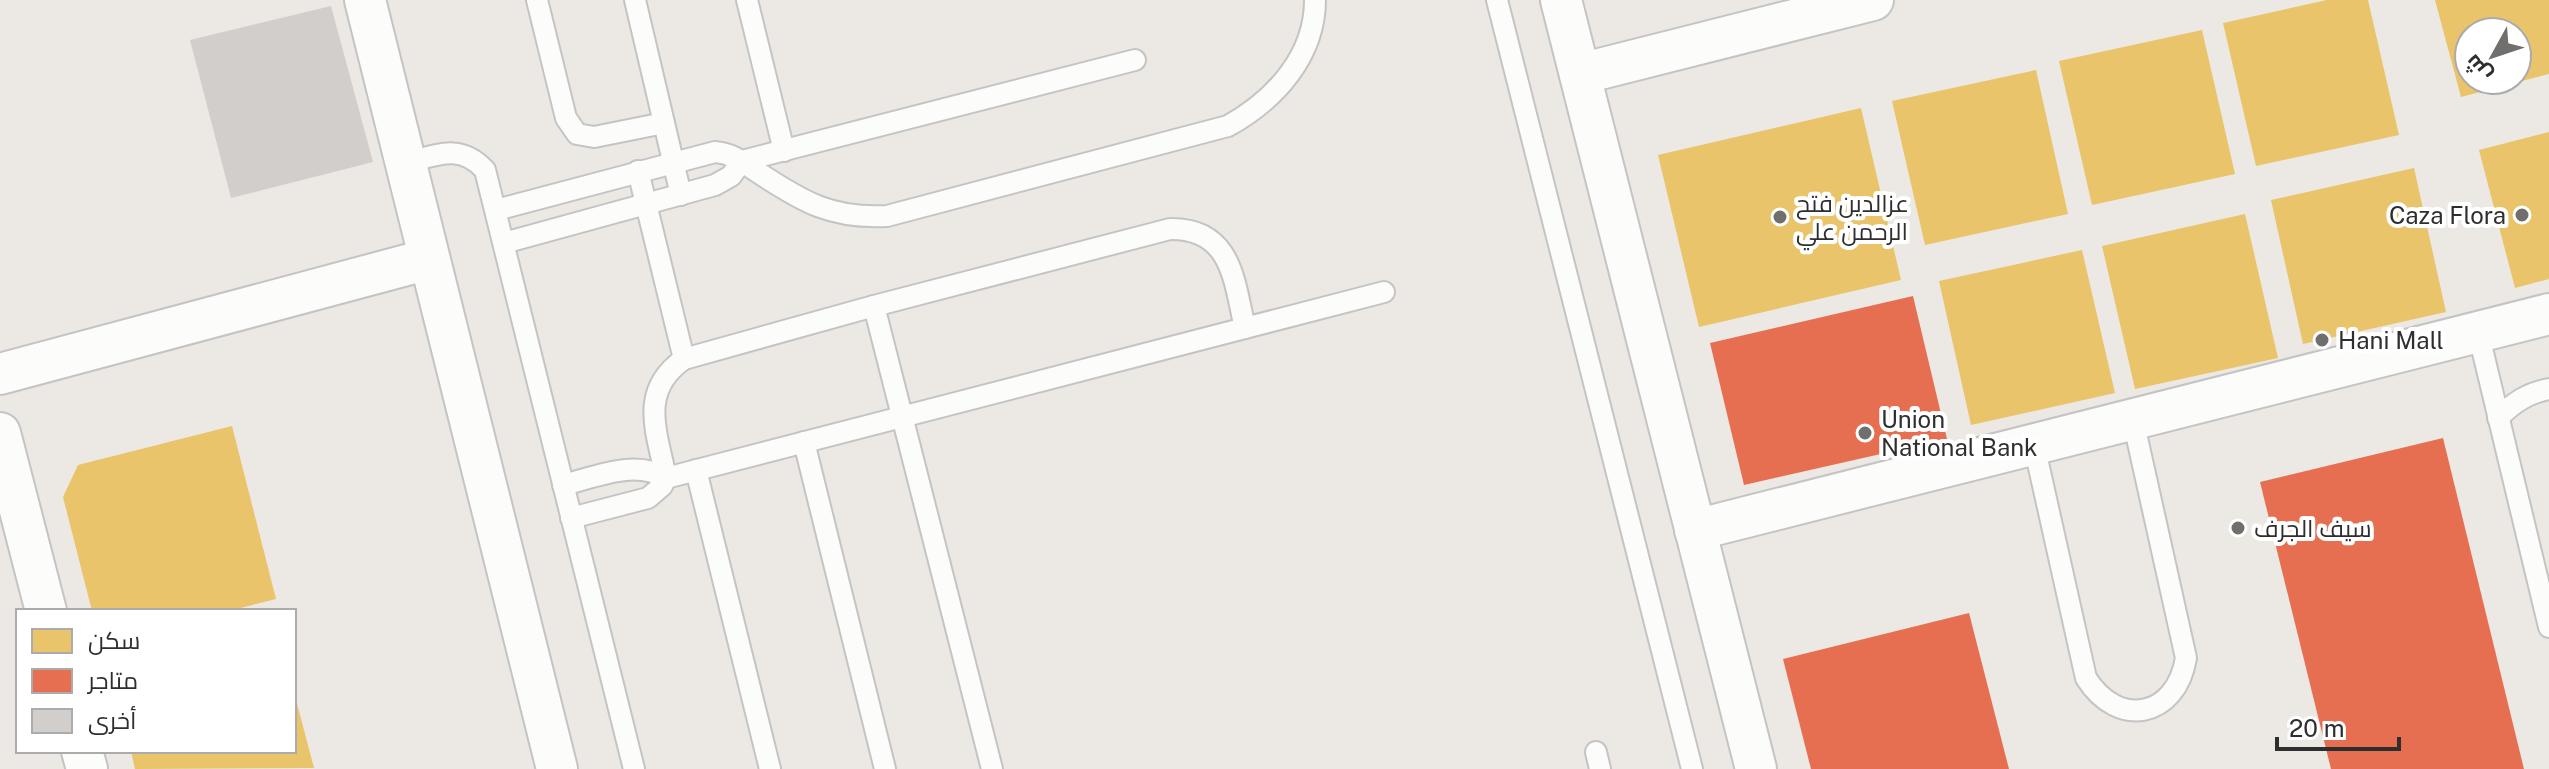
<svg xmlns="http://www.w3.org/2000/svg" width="2549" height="769" viewBox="0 0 2549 769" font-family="'Public Sans',Cairo,sans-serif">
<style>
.homes{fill:#e9c46a;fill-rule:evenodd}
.shops{fill:#e76f51}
.building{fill:#d1cecb}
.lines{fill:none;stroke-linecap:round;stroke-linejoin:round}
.service-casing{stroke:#c5c4c5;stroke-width:24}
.minor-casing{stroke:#c5c4c5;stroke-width:44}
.service{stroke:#fcfcfb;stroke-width:20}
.minor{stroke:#fcfcfb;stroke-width:40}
.poi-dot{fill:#706f6e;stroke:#fff;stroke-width:3}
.labels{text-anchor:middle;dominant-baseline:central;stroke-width:8;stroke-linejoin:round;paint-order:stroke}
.poi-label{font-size:24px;fill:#2e2e2e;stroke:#fff;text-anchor:start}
</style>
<rect width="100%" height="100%" fill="#ece8e4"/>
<!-- homes -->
<g class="homes">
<path d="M2327 0H2368L2399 135 2256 166 2223 23Z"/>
<path d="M2435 0H2549V74L2461 97ZM2469 32H2517V80H2469Z"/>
<path d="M2202 30 2235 174 2092 205 2059 61Z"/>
<path d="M2036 70 2068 214 1925 245 1892 101Z"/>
<path d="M1861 108 1901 280 1699 327 1658 155Z"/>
<path d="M2549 132V279L2515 288 2479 150Z"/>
<path d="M2414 168 2446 312 2303 344 2271 200Z"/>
<path d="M2245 214 2278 358 2135 389 2102 246Z"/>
<path d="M2082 250 2115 393 1971 425 1939 281Z"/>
<path d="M232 426 276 599 229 611H92L63 497 78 465Z"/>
<path d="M294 692 314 768 135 769 131 751H294Z"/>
</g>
<!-- shops -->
<g class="shops">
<path d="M1913 296 1947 439 1744 485 1710 343Z"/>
<path d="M2443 438 2524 769H2331L2260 482Z"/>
<path d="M1969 613 2009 769H1811L1783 659Z"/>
</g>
<!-- building -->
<path class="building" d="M331 6 373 162 231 198 190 40Z"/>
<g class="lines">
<defs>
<g id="service">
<path d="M537 0 566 118 577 134 594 137 664 123"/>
<path d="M635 0 681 195"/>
<path d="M747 0 784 151"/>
<path d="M1497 0 1692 769"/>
<path d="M406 163C437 155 460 143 485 170L634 769"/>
<path d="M638 171 684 359"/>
<path d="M496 210 715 152C733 153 745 164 759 173 803 202 832 219 887 216L1228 126C1275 100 1315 56 1315 0"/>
<path d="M504 243 715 185 731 176 742 161 1135 60"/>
<path d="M874 306 992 769"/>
<path d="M2478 332 2549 627"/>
<path d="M2498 418C2514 402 2528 393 2549 389"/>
<path d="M804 442 885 769"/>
<path d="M2034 445 2086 678C2118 729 2176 718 2186 658L2133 420"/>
<path d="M696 470 770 769"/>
<path d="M666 478C657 432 638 391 684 359L874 306 1170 229C1232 228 1234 281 1245 328"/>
<path d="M563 485C596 477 635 459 666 478"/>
<path d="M571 518 648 498 662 486 666 478 1384 292"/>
<path d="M1596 752 1600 769"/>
</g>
<g id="minor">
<path d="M365 0 557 769"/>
<path d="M1561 0 1756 769"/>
<path d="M1580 74 1873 0"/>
<path d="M0 374 429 259"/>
<path d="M0 433 46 611"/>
<path d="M1695 530 2549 314"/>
<path d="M82 751 87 769"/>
</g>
</defs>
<!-- service casing -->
<use href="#service" class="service-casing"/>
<!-- minor casing -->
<use href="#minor" class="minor-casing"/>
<!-- service -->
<use href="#service" class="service"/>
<!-- minor -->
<use href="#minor" class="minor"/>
</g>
<!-- markers -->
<g class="poi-dot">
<circle cx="2522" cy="215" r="8"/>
<circle cx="1780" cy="217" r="8"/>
<circle cx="2322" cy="340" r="8"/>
<circle cx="1865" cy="433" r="8"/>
<circle cx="2238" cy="528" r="8"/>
</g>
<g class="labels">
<!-- poi labels -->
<g class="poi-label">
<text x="1796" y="203">عزالدين فتح<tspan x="1796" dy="28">الرحمن علي</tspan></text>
<text x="2506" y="215" text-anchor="end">Caza Flora</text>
<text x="2338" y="340">Hani Mall</text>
<text x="1881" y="419">Union<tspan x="1881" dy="28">National Bank</tspan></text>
<text x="2254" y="528">سيف الجرف</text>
</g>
</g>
<!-- legend -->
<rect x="16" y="609" width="280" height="144" fill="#ffffff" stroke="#ababab" stroke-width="2"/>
<rect x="32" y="629" width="40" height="24" fill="#e9c46a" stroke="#ababab" stroke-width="2"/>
<text x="88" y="649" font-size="24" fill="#2e2e2e">سكن</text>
<rect x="32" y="669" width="40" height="24" fill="#e76f51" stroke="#ababab" stroke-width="2"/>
<text x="88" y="689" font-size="24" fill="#2e2e2e">متاجر</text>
<rect x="32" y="709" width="40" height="24" fill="#d1cecb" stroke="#ababab" stroke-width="2"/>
<text x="88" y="729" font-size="24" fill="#2e2e2e">أخرى</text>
<!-- north arrow -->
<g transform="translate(2493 56) rotate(230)"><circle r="38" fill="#ffffff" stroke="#ababab" stroke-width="2"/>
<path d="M0-6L14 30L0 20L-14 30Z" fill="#706f6e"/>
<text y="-12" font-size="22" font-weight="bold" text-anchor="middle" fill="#2e2e2e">ش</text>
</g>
<!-- scale -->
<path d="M2277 737v12h122v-12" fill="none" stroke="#2e2e2e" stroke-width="4"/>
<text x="2289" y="737" font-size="24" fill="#2e2e2e" stroke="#ffffff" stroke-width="6" paint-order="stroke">20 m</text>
</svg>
